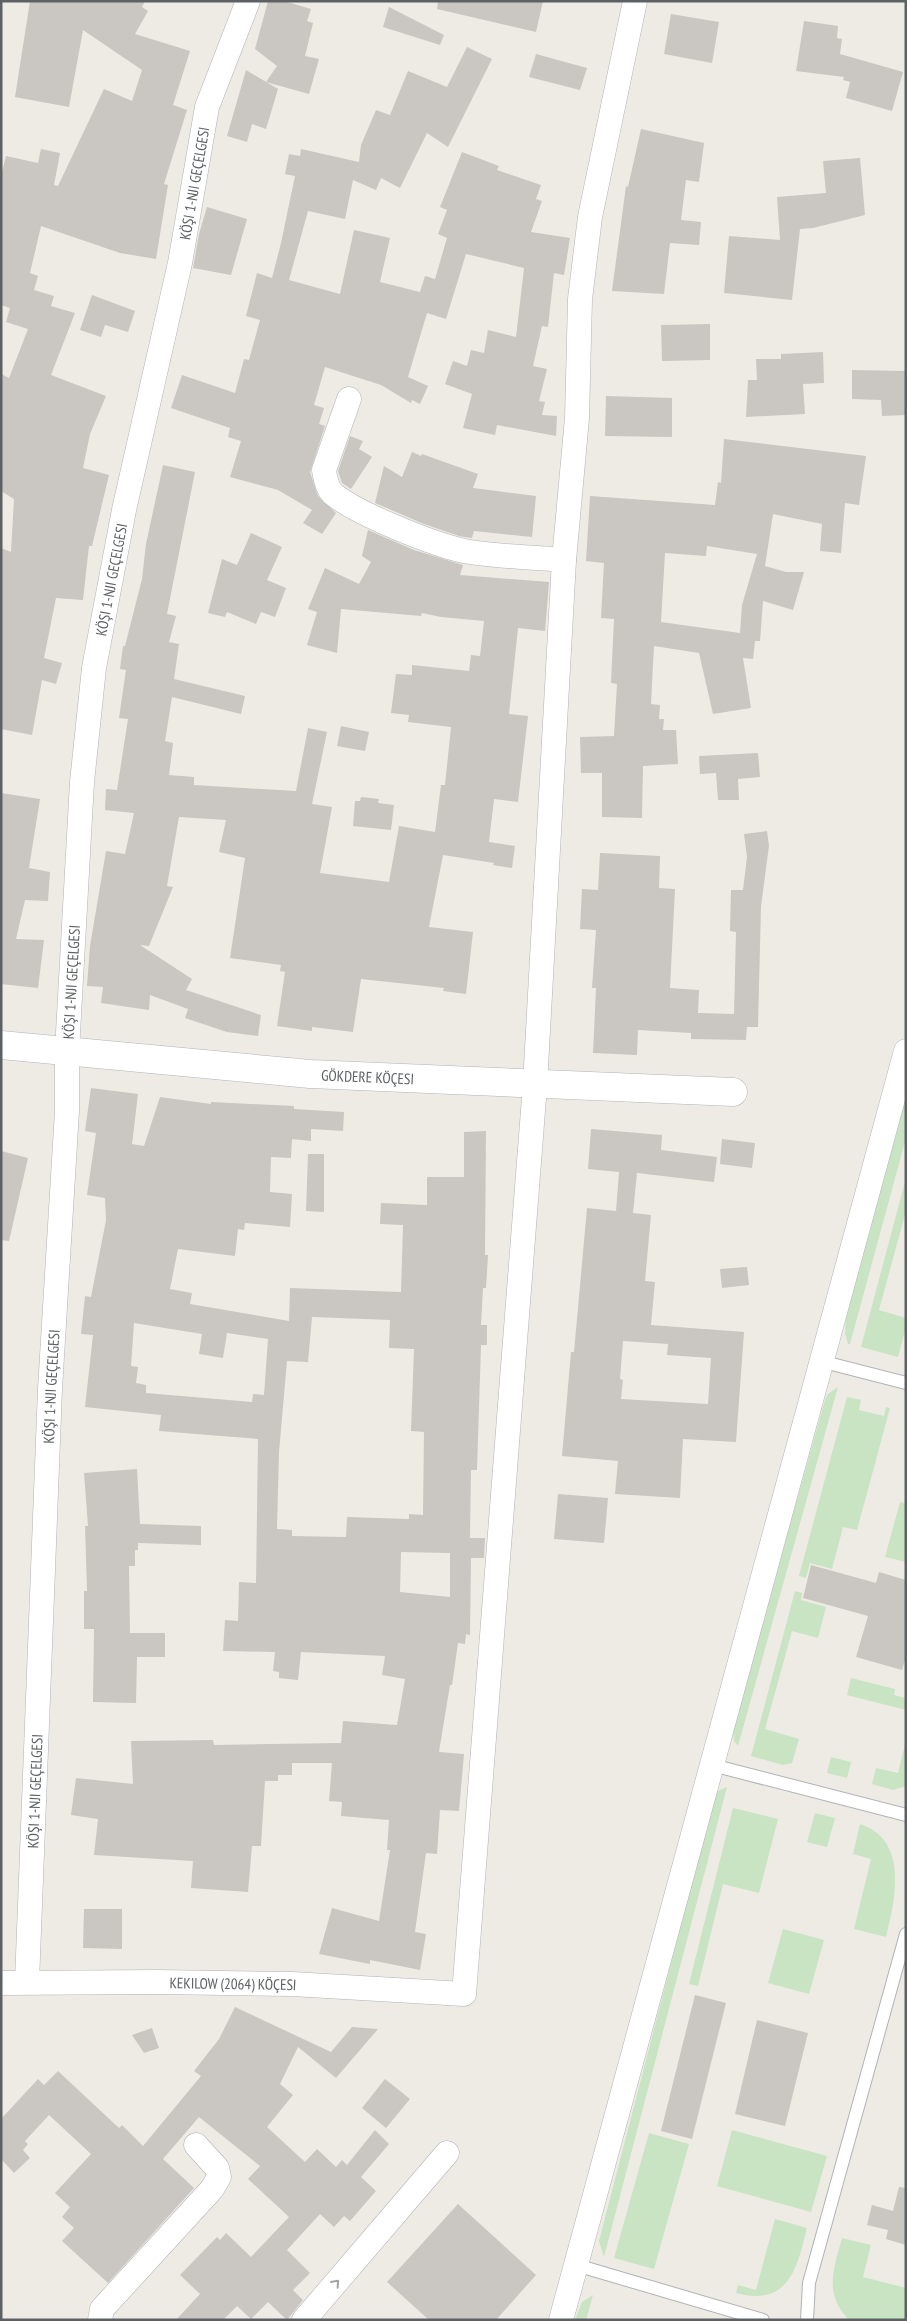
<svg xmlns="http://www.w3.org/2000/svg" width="907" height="2321" viewBox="0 0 907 2321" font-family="'PT Sans Narrow',sans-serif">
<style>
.green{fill:#c8e4c3}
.building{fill:#cac6c2;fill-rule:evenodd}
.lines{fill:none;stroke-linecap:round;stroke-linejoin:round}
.service-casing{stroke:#b0b3b6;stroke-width:14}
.minor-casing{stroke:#b0b3b6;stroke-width:25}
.tertiary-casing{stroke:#b0b3b6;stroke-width:29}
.service{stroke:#fff;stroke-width:12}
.minor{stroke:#fff;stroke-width:24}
.tertiary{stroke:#fff;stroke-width:28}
.oneway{stroke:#9ea0a2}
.labels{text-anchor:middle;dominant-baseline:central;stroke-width:4;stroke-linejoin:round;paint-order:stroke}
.street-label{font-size:15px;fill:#5d6164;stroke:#fff}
</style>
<rect width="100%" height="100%" fill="#eeebe5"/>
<!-- green -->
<g class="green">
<path d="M906 1098V1138L850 1344H848L845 1334 846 1319Z"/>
<path d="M906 1178V1211L879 1310 906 1318V1327L898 1357 861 1347Z"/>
<path d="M838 1387 738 1746 734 1741 733 1728 825 1400 828 1394Z"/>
<path d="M847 1397 861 1400 859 1410 884 1416 886 1407 890 1408 857 1530 843 1527 832 1569 810 1563 806 1578 799 1576Z"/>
<path d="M900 1502 906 1503V1562L885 1557Z"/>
<path d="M795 1591 802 1593 801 1600 826 1607 818 1638 792 1631 765 1729 799 1739 792 1763 783 1765 751 1756Z"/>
<path d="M851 1678 895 1689 894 1695 906 1698V1710L847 1695Z"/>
<path d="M906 1740V1786L893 1790 872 1784 876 1768 898 1773Z"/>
<path d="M831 1757 851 1762 847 1778 827 1773Z"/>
<path d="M727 1787 604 2257 599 2241 714 1798 718 1791Z"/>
<path d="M733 1808 778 1819 759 1893 723 1884 698 1986 689 1984Z"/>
<path d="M815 1813 835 1818 827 1847 807 1842Z"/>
<path d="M860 1824C907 1839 897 1895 886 1937L854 1929 871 1859 853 1854Z"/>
<path d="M783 1929 824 1940 809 1994 768 1983Z"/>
<path d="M732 2130 827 2156 811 2212 717 2186Z"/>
<path d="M649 2133 689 2144 654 2269 614 2258Z"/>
<path d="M775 2219 807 2228C797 2268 789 2307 736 2293L738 2285 756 2290Z"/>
<path d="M842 2238 871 2245 863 2277 906 2288V2320H849C823 2293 834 2269 842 2238Z"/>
<path d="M593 2295 586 2320H575L582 2302Z"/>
</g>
<!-- building -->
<g class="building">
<path d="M30 1H145L142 7 148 11 135 34 190 51 173 105 187 110 164 184 168 185 156 259 120 253 41 226 30 273 38 276 34 290 54 296 51 306 75 313 51 375 106 396 90 434 83 468 109 475 92 546H89L83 600 56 598 44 658 62 663 56 684 42 680 32 735 1 729V548L11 552 14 499 1 491V374L9 378 28 329 6 322 10 308 1 305V176L6 156 38 163 41 149 60 153 54 185 58 186 104 89 132 101 142 70 83 30 69 107 15 97Z"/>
<path d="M268 1H284L311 9 307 21 313 23 305 56 319 59 309 94 266 82 277 66 255 49Z"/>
<path d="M438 1H543L536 32 437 9Z"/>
<path d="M389 7 444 35 440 45 383 27Z"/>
<path d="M671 14 719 22 712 63 664 54Z"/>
<path d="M804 21 838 26 837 38 842 39 840 54 903 72 892 111 846 98 850 82 843 80 844 77 796 71Z"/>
<path d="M467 47 492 59 448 147 427 133 400 188 381 178 376 190 353 180 345 219 308 211 289 280 340 294 354 230 390 238 380 282 420 292 425 276 435 279 447 238 438 234 447 210 440 207 462 152 499 166 497 170 541 185 536 199 542 201 531 232 570 238 564 275 554 273 548 327 542 326 533 366 547 369 539 401 545 402 542 415 557 416 556 436 497 425 495 435 463 428 472 394 445 384 453 361 467 366 471 350 484 353 488 330 516 337 524 268 466 254 446 319 427 313 408 377 428 386 420 404 412 400 411 403 381 385 325 367 314 405 324 408 319 424 325 426 310 472 318 496 336 513 322 534 303 523 312 510 278 490 230 477 241 441 228 437 230 428 171 408 182 375 235 393 244 359 249 360 260 320 246 316 257 273 272 278 281 243 295 176 285 174 289 154 300 156 301 149 359 162 361 145 376 110 390 115 408 71 447 87Z"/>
<path d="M536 54 587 68 580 90 529 77Z"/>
<path d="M246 70 278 89 266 129 252 124 247 142 227 136Z"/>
<path d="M641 129 704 143 699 182 686 180 681 220 701 222 699 245 670 243 664 294 612 291 626 186 628 187Z"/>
<path d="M860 158 865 215 813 228 800 229 792 300 724 293 729 236 780 240 777 197 826 193 823 161Z"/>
<path d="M207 207 247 219 231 275 193 268 199 234Z"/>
<path d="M92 295 135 311 128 332 105 325 101 337 80 330Z"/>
<path d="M710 324V360L662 361 661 325Z"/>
<path d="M823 352 824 383 803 384 805 414 746 417 748 380H757L756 359H781V354Z"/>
<path d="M852 370 906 371V415L882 416 881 400 852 399Z"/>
<path d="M606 396 672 398V437L605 436Z"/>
<path d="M350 436 363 441 359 449 372 457 351 489 342 483 338 471Z"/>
<path d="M724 439 866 456 859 505 845 503 841 553 820 551 822 524 773 514 765 566 786 572H804L793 610 763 601 760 641H755L753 659 743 658 751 708 713 714 699 653 654 646 651 704 660 705 659 719H664L663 730H676L678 764 643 766 642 818 602 817V773H581L580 737 614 736 617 684 611 683 614 619 601 618 604 563 586 561 590 496 715 505 718 482 721 483ZM707 546 757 554 742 605 740 633 661 622 665 553 706 556Z"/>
<path d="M412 452 421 456 422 454 478 474 473 488 536 496 532 537 474 531 472 538 459 536 424 524 375 503 384 466 402 477Z"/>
<path d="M163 465 195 472 167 614 176 616 169 642 179 644 174 679 245 696 241 714 172 697 165 741 173 743 169 775 194 777V785L296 791 308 728 327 732 312 804 332 807 320 873 389 882 399 826 435 832 441 785H445L451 727 408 722 409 715 391 713 396 674 412 675V665L469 671 471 655 480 656 484 621 441 617 422 613 421 616 341 609 337 653 307 645 317 612 308 609 325 568 359 584 371 562 362 556 368 530 414 550 463 565 460 575 549 582 545 631 518 628 509 714 528 716 518 802 494 799 489 842 515 846 512 868 493 865 494 863 443 855 429 927 473 932 466 994 443 991 444 988 361 979 353 1032 312 1027V1031L277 1026 285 972 280 971 281 965 230 958 245 858 219 852 226 820 179 817 167 886 173 887 149 946 140 945 192 979 186 990 261 1015 258 1036 227 1032 185 1018 188 1009 150 995 149 1010 101 1003 103 987 87 986 90 946 106 851 125 854 134 813 105 810 106 789 117 790 128 719 119 718 126 670 120 669 123 646H125L142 579 146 544Z"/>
<path d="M251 533 282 547 267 580 286 588 275 617 261 612 256 624 227 612 225 617 208 613 222 559 237 565Z"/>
<path d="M341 726 369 732 365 751 337 746Z"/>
<path d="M758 753 760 777 738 779 739 800H718L716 773 700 774 699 756Z"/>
<path d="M1 793 40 799 29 868 50 872 48 901 25 900 16 939 44 940 38 988 1 984Z"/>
<path d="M361 797 379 799 378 803 394 805 391 830 353 826 355 801H360Z"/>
<path d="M767 831 769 846 761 906 758 1027H747L746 1040 691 1039V1033L638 1030 637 1055 593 1053 596 988H592L596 930 580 929 582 889 598 890 600 853 660 856 659 888 675 889 670 988 699 990 698 1013 734 1014 736 932 730 931 731 890H743L747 857 744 834Z"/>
<path d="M91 1088 138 1094 132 1144 144 1146 160 1097 211 1104V1102L294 1106V1109L344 1112 343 1131 311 1129V1141L292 1139 291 1158 271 1157 270 1192 292 1194 290 1227 245 1223 244 1230 238 1229 235 1256 178 1249 170 1289 192 1293 190 1304 289 1321 290 1288 401 1292 403 1225 380 1224 381 1203 427 1205V1177H464V1132L486 1131 485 1255H488L486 1288H483L481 1325H487V1345H481L477 1470H471L470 1538H485L484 1558H471L470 1635 466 1634 465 1644 458 1643 452 1685H450L439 1752 464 1754 459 1811 440 1810 437 1854 426 1853 415 1932 426 1934 420 1970 370 1960V1964L319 1954 332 1908 379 1921 390 1850H387L389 1820 341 1816 342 1802 329 1801 332 1763H292V1775H278V1781H265L261 1846H252L248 1892 191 1888 193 1861 94 1855 98 1819 71 1815 76 1778 133 1784 131 1741 213 1740 214 1745 341 1743 343 1721 397 1725 405 1679 382 1675 385 1656 301 1652 298 1680 279 1678V1672L273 1671 275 1652 223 1651 225 1620 238 1621 239 1582 256 1583 258 1439 159 1431 161 1415 85 1407 93 1335 81 1334 85 1296 91 1297 106 1220 105 1198 87 1195 96 1133 85 1131ZM312 1317 390 1320 389 1348 414 1349 411 1431 424 1432 423 1515 409 1514V1519L347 1517 346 1537 292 1536V1530L277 1529 279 1452 287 1361 308 1362ZM134 1323 202 1334 199 1354 223 1358 227 1333 268 1339 264 1395 253 1394 252 1402 146 1393V1385L136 1383 138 1367 131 1366ZM401 1552 450 1553V1597L400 1592Z"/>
<path d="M591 1129 662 1135 661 1150 717 1157 714 1182 637 1173 633 1213 651 1215 645 1281 655 1282 651 1325 744 1332 736 1442 683 1439 680 1498 615 1494 618 1461 562 1456 571 1352H574L587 1208 616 1211 619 1172 588 1169ZM623 1341 668 1344 667 1355 711 1358 708 1404 621 1399 623 1380 620 1379Z"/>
<path d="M722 1139 755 1143 752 1168 720 1164Z"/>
<path d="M1 1151 28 1158 9 1241 1 1240Z"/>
<path d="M308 1154H324V1212L306 1211Z"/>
<path d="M747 1267 749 1285 722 1288 720 1269Z"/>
<path d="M137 1469 140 1524 201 1526V1545L138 1543V1550H135V1566H129L130 1633H165V1657H137L136 1703 93 1702 94 1629H84V1591H87L85 1526H88L84 1473Z"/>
<path d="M558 1494 608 1498 604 1543 554 1539Z"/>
<path d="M811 1565 876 1583 879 1572 906 1580V1657L902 1670 856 1657 868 1616 803 1598Z"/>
<path d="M84 1909H122V1949L83 1948Z"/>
<path d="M695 1995 726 2003 692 2139 661 2131Z"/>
<path d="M235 2007 331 2052 352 2027 378 2029 336 2078 298 2047 280 2084 293 2095 267 2127 305 2162 317 2149 336 2167 342 2160 347 2165 375 2130 389 2144 361 2177 376 2191 350 2221 344 2216 334 2227 320 2214 287 2250 310 2273 293 2290 303 2300 287 2320 268 2302 251 2319 237 2306 223 2320H176L200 2294 180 2275 217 2237 220 2240 226 2233 251 2257 289 2217 248 2179 260 2166 199 2117 163 2159 194 2188 108 2283 62 2241 74 2228 62 2217 70 2207 55 2193 91 2154 49 2115 25 2141 28 2144 23 2150 30 2158 14 2173 1 2159V2119L38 2079 44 2085 58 2071 119 2128 122 2125 143 2146 201 2076 194 2071 219 2039Z"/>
<path d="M757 2020 808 2033 785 2126 735 2114Z"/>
<path d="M152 2028 159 2048 144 2053 132 2035Z"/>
<path d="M385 2079 410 2099 386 2128 362 2108Z"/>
<path d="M899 2187 906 2188V2245L886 2239 888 2230 867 2225 872 2205 893 2211Z"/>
<path d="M458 2204 536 2275 496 2320H429L387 2282Z"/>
</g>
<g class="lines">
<defs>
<g id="service">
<path d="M820 1361 906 1383"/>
<path d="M712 1765 906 1815"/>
<path d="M576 2265 763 2320"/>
<path d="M807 2320 809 2283 906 1934"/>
</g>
<g id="minor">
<path d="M349 399 324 470C325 478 327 488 333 494 358 514 438 547 470 552 501 557 533 557 564 560"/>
<path id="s1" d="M27 1982 50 1389 67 1111V1051L82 782 94 668 124 510 180 263 207 107 248 1"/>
<path id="s2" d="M1 1983 157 1982 292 1984 464 1994 535 1085 564 560 577 418 580 299 590 217 635 1"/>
<path d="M100 2320 102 2309 212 2189 219 2177 217 2168 196 2145"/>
<path d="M304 2320 447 2153"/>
<path d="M561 2320 906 1051"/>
</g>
<g id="tertiary">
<path id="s3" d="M1 1045 310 1074 733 1092"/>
</g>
</defs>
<!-- service casing -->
<use href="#service" class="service-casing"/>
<!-- minor casing -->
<use href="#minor" class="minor-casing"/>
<!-- tertiary casing -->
<use href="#tertiary" class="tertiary-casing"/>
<!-- service -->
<use href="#service" class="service"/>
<!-- minor -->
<use href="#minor" class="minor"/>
<!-- tertiary -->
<use href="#tertiary" class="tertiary"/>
</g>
<!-- one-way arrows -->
<defs><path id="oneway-chevron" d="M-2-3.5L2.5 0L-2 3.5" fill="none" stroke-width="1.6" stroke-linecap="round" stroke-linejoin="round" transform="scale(1.25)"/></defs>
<use class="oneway" href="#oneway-chevron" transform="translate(336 2283) rotate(-49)"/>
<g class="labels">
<!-- street labels -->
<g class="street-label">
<text stroke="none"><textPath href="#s1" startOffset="1811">KÖŞI 1-NJI GEÇELGESI</textPath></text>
<text stroke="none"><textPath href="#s1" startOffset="1406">KÖŞI 1-NJI GEÇELGESI</textPath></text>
<text stroke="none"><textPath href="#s1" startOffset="1001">KÖŞI 1-NJI GEÇELGESI</textPath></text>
<text stroke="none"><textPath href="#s3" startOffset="368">GÖKDERE KÖÇESI</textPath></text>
<text stroke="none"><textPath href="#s1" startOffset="596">KÖŞI 1-NJI GEÇELGESI</textPath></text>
<text stroke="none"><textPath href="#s1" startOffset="191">KÖŞI 1-NJI GEÇELGESI</textPath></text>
<text stroke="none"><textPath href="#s2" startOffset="232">KEKILOW (2064) KÖÇESI</textPath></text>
</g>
</g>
<!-- border -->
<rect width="907" height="2321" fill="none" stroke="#5d6164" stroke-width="5"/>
</svg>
